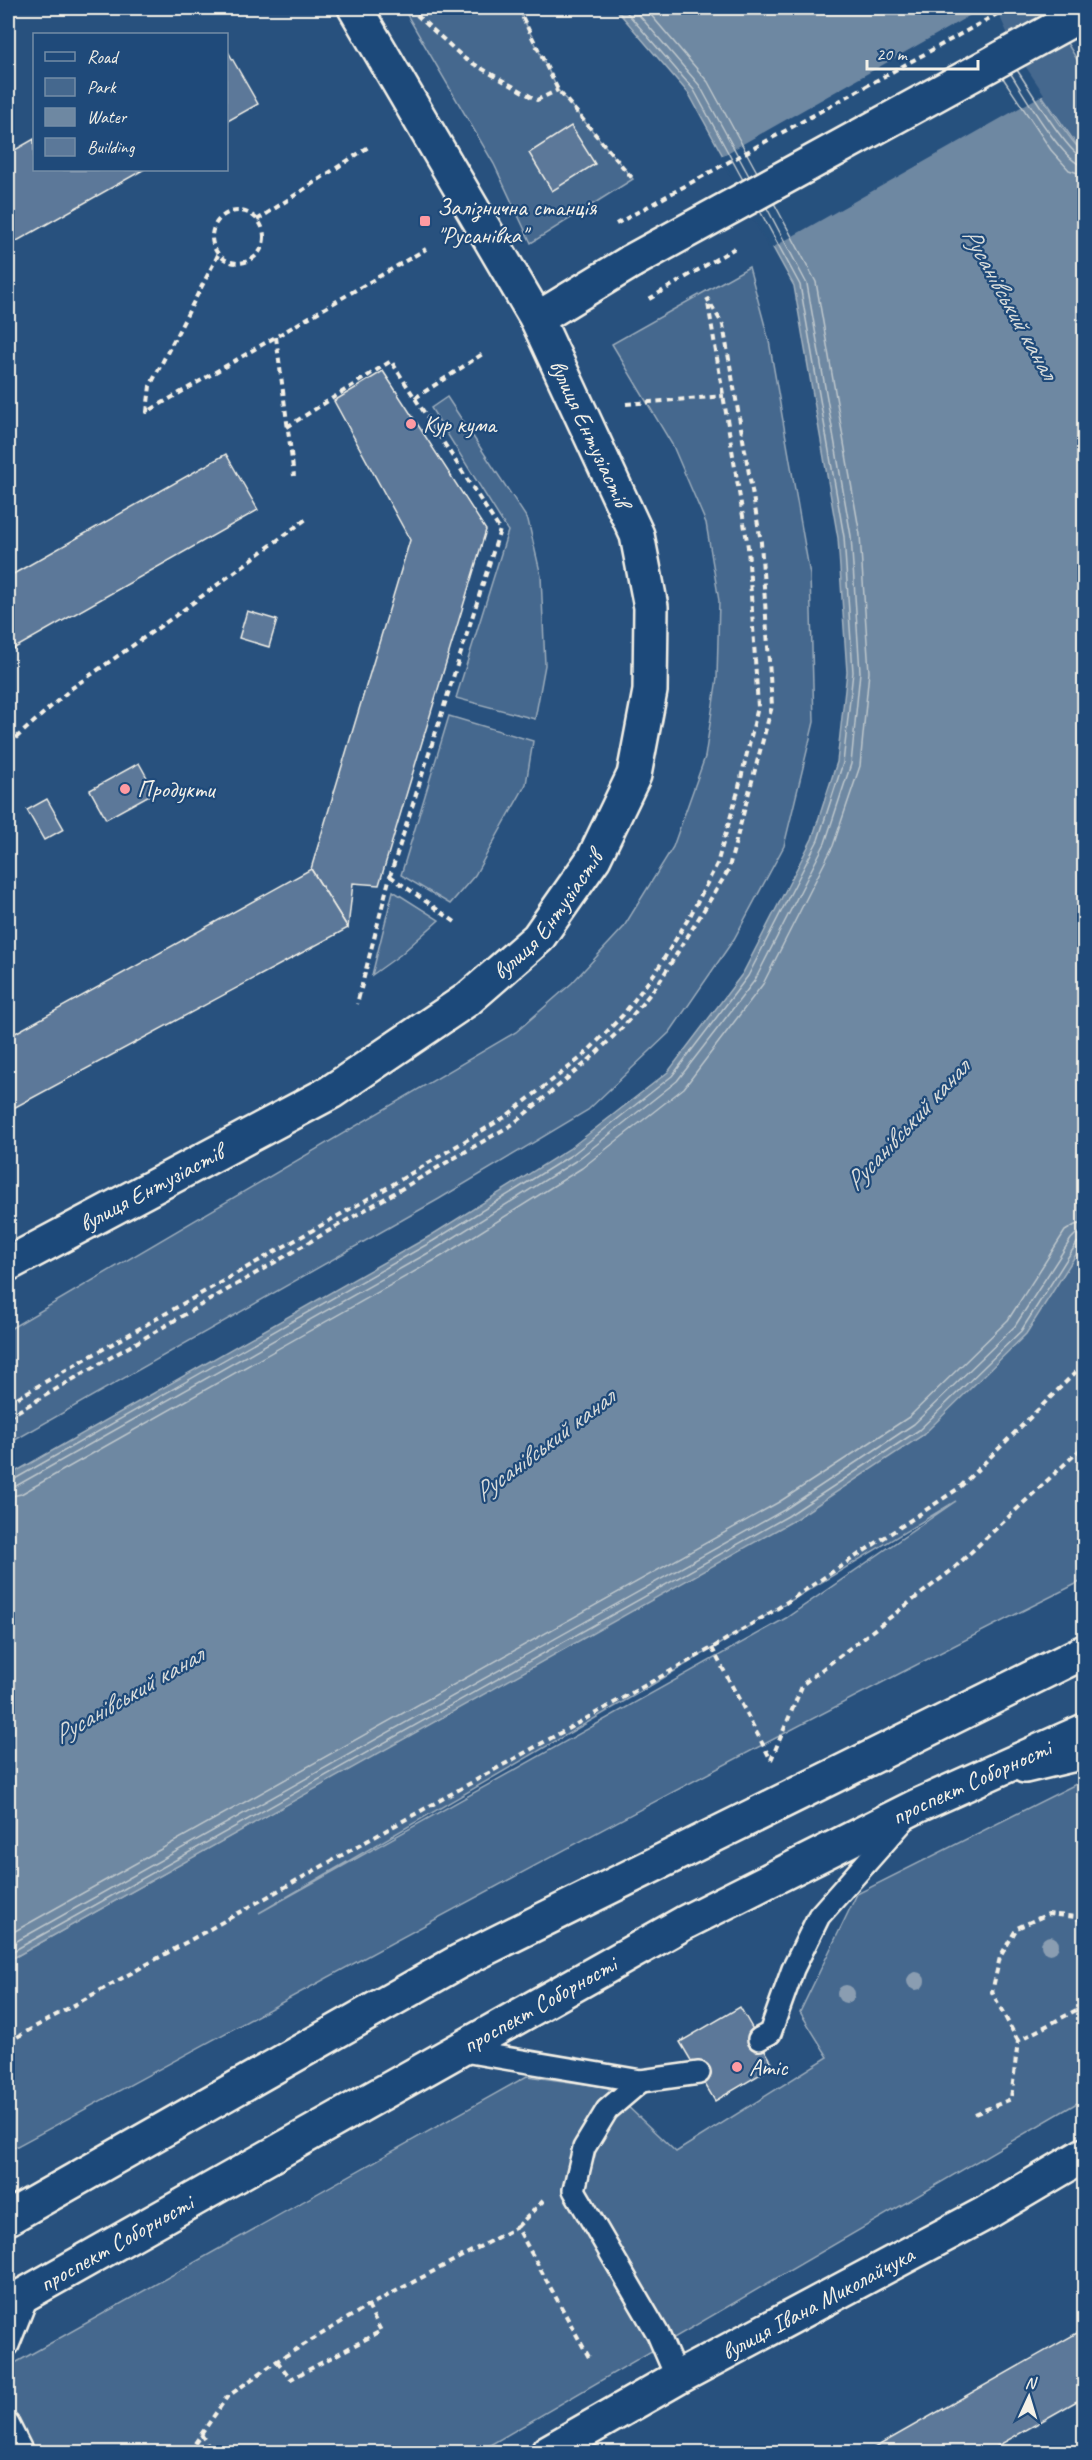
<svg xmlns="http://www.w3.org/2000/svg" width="1092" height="2460" viewBox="0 0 1092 2460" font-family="Caveat,sans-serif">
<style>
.green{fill:#45688e;stroke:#9cacbb;stroke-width:1.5;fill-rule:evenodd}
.water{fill:#6e88a2;stroke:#a4b2be;stroke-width:1.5}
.pier{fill:#28517e}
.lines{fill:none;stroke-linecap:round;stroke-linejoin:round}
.shore{stroke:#bec7cc;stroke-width:1.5}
.building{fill:#5b7899;stroke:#f4f1e8;stroke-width:1.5}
.lane-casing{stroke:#f4f1e8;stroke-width:26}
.street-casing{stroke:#f4f1e8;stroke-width:38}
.secondary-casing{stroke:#f4f1e8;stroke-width:38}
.highway-casing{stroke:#f4f1e8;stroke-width:38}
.path{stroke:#f4f1e8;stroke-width:4;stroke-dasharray:6 4.5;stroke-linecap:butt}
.lane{stroke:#1f4a7a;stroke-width:21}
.street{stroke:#1f4a7a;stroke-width:33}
.secondary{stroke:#1f4a7a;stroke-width:33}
.highway{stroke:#1f4a7a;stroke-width:33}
.secondary-bridge-casing{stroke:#f4f1e8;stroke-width:38;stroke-linecap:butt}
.path-bridge{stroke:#f4f1e8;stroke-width:4;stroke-dasharray:6 4.5;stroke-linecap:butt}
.secondary-bridge{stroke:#1f4a7a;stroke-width:33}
.tree{fill:#8a9db1}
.poi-dot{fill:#ff9aa2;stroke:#1f4a7a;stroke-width:2}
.labels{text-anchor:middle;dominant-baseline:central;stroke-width:4.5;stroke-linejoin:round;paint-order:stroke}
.poi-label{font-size:24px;fill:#f4f1e8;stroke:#1f4a7a;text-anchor:start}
.street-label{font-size:24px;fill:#f4f1e8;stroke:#1f4a7a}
.water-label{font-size:26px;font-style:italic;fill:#d9dcda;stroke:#1f4a7a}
</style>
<rect width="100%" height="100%" fill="#28517e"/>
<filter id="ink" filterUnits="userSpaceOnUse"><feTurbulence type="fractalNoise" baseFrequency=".0167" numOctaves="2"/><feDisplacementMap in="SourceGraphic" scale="12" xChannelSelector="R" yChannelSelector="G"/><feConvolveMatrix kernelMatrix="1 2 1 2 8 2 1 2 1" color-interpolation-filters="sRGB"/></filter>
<g filter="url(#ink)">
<!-- green -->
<g class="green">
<path d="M403 8H518L558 90 633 179 531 243 494 164Z"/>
<path d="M992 8H1046L1084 71V155L1022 67Z"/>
<path d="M749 267 769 341 810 575 814 722 784 846 734 939 670 1032 588 1110 439 1199 8 1444V1330L516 1032 572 983 623 928 673 847 705 757 717 678 719 601 706 523 673 446 612 344Z"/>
<path d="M447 397 528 520 541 576 545 665 535 719 456 698 508 531 431 408Z"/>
<path d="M449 716 533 741 526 784 475 875 450 904 401 875Z"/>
<path d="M393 891 439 920 400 955 372 975Z"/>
<path d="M1084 1239V1580C721 1761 365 1958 8 2151V1961L698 1573 923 1435ZM956 1501 786 1618 259 1913 635 1695Z"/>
<path d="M1084 1780V2099L478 2452H8V2367L527 2076 607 2087 676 2152 828 2057 800 2012 857 1894Z"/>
</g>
<!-- water -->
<path class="water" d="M615 8H992C1019 60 1046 110 1084 155V1242L1026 1334 923 1435 791 1522 8 1961V1476L430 1236 569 1149 668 1072 743 973 812 839 837 762 847 672 838 538 794 286 689 94Z"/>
<!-- pier -->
<path class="pier" d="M983 8H996L1016 52 1044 94 770 249 720 157Z"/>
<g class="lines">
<!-- shore -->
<g class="shore">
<path d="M623 8 694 90 743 180"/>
<path d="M633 8 700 86 749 176"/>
<path d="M645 8 708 82 757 172"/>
<path d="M1017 70C1028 86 1069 156 1084 158"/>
<path d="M1011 74C1023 93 1064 164 1084 166"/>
<path d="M1003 78 1051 150 1069 170 1084 175"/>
<path d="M8 1481 13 1480 433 1241 573 1154 672 1076 748 976 818 840 843 763 853 672 844 537 800 285 760 211"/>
<path d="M8 1488 16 1486 437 1248 577 1160 677 1081 755 980 825 843 851 764 860 672 851 536 807 284 767 208"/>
<path d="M8 1497 21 1494 442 1256 582 1168 684 1088 763 984 833 846 860 766 869 672 860 535 816 282 774 203"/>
<path d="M8 1935 779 1502 909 1417 1008 1320 1065 1231 1075 1225 1084 1223"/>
<path d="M8 1946 784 1510 914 1424 1015 1326 1071 1239 1076 1234 1084 1232"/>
<path d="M8 1954 788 1516 919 1430 1021 1331 1077 1243 1084 1240"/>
</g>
</g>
<!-- building -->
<g class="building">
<path d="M226 48 258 104 226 122Z"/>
<path d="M571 126 595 164 552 191 529 153Z"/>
<path d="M34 139V170H143L8 246V154Z"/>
<path d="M383 371 486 530 379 885 353 883 348 928 311 869 410 540 334 401Z"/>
<path d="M226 454 258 510 8 652V577Z"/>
<path d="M247 611 277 620 269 647 239 638Z"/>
<path d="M139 763 155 792 106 819 90 790Z"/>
<path d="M47 799 64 829 44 840 27 810Z"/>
<path d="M311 869 348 928 8 1111V1037Z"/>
<path d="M740 2007 774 2066 715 2101 680 2042Z"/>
<path d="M1084 2329V2397L987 2452H867Z"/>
</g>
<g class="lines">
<defs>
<g id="lane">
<path d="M759 2039 770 2033 793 1969 819 1916 905 1819"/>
<path d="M458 2050 641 2081 699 2073"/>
<path d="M641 2081 607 2110 584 2148 574 2190 658 2334 677 2378"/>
<path d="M8 2345 29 2292"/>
<path d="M8 2424 22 2452"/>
</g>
<g id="street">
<path id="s1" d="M548 2452 677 2378 986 2213 1084 2155"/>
</g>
<g id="secondary">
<path d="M537 319 632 261"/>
<path id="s2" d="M8 1264 331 1092 468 999 538 938 594 858 634 775 650 691 651 607 637 535 537 319 355 8"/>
<path d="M1025 1766 1084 1752"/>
</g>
<g id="highway">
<path d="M8 2218 458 1962 1084 1652"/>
<path id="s3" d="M8 2304 684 1923 917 1806 1084 1731"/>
</g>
</defs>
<!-- lane casing -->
<use href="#lane" class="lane-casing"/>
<!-- street casing -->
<use href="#street" class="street-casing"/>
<!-- secondary casing -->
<use href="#secondary" class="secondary-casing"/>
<!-- highway casing -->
<use href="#highway" class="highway-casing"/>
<!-- path -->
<g class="path">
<path d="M409 8 465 59 537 100 558 90"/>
<path d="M518 8 558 90 633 179"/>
<circle cx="238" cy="237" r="26"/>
<path d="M257 220 370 146"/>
<path d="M218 255 150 386 147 412 426 249"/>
<path d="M276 337 294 476"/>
<path d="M415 398 484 353"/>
<path d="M626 404 724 396"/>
<path d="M287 427 391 361 500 530 390 876 357 1004"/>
<path d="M8 745 72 688 175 616 309 517"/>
<path d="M390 876 455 922"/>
<path d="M8 1403 380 1192 505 1117 582 1057 623 1015 657 970 690 916 717 864 738 791 758 707 748 547 708 303"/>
<path d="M8 1417 513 1124 588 1061 623 1027 658 984 728 871 772 706 761 542 723 325 707 298"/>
<path d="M712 1648 771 1760"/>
<path d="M771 1760 803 1684 952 1570 1084 1446"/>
<path d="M1018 2041 992 1992 1000 1957 1017 1928 1048 1914 1076 1917 1084 1924"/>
<path d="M8 2042 712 1648 775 1610 959 1488 1084 1364"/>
<path d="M975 2114 1011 2099 1018 2041 1084 2006"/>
<path d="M517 2227 546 2198"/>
<path d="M277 2361 291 2379 381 2331 368 2306"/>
<path d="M201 2434 212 2452"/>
<path d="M189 2452 227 2397 277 2361 368 2306 517 2227 591 2361"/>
</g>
<!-- lane -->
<use href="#lane" class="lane"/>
<!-- street -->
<use href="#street" class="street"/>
<!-- secondary -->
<use href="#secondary" class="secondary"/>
<!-- highway -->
<use href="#highway" class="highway"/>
<defs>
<path id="secondary-bridge" d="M632 261 1084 13"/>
</defs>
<!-- secondary-bridge casing -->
<use href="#secondary-bridge" class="secondary-bridge-casing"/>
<!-- path-bridge -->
<g class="path-bridge">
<path d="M616 224 1008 8"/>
<path d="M649 299 735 248"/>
</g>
<!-- secondary-bridge -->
<use href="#secondary-bridge" class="secondary-bridge"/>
</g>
<!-- trees -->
<g class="tree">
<circle cx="1050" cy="1945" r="9"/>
<circle cx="916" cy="1981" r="9"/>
<circle cx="846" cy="1994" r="9"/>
</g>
</g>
<!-- markers -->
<g class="poi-dot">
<rect x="419" y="215" width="12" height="12" rx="3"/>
<circle cx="411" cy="424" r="6"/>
<circle cx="125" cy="789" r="6"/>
<circle cx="737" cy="2067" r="6"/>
</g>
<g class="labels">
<!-- poi labels -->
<g class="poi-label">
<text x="437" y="207">Залізнична станція<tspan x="437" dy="28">"Русанівка"</tspan></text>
<text x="423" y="424">Кур кума</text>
<text x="137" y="789">Продукти</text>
<text x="749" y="2067">Amic</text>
</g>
<!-- street labels -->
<g class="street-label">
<text transform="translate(590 433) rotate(65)">вулиця Ентузіастів</text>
<text stroke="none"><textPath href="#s2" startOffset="648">вулиця Ентузіастів</textPath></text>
<text stroke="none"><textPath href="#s2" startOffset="162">вулиця Ентузіастів</textPath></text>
<text stroke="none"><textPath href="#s3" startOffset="1096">проспект Соборності</textPath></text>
<text stroke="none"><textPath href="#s3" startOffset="610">проспект Соборності</textPath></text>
<text stroke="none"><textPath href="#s3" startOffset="124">проспект Соборності</textPath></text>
<text stroke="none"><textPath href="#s1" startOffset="308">вулиця Івана Миколайчука</textPath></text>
</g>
<!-- water labels -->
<g class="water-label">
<text transform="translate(1010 303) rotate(61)">Русанівський канал</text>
<text transform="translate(907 1125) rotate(-47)">Русанівський канал</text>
<text transform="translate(544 1445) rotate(-37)">Русанівський канал</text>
<text transform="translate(128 1695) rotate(-30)">Русанівський канал</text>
</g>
</g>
<!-- margin -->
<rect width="1092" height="2460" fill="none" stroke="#1f4a7a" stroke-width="30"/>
<rect x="15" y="15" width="1062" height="2430" fill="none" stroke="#f4f1e8" stroke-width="2" filter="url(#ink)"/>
<!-- legend -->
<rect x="33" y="33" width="195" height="138" fill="#1f4a7a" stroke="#748da6" stroke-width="1.5"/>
<rect x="45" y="52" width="30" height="9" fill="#1f4a7a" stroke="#748da6" stroke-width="1.5"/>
<text x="87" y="63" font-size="18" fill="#f4f1e8">Road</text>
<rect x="45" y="78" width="30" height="18" fill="#45688e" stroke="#748da6" stroke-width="1.5"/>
<text x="87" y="93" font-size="18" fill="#f4f1e8">Park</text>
<rect x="45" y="108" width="30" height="18" fill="#6e88a2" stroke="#748da6" stroke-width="1.5"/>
<text x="87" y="123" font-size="18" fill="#f4f1e8">Water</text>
<rect x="45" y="138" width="30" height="18" fill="#5b7899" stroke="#748da6" stroke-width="1.5"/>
<text x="87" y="153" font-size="18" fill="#f4f1e8">Building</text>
<!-- north arrow -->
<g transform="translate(1029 2397) rotate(4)" stroke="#1f4a7a" stroke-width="4.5" paint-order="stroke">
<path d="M0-4.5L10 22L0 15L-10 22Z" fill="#f4f1e8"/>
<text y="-9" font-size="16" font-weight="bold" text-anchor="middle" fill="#f4f1e8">N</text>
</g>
<!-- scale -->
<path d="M867 60v9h111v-9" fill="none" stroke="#f4f1e8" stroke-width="3"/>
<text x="876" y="60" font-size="18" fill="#f4f1e8" stroke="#1f4a7a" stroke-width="4.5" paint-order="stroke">20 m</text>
</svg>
